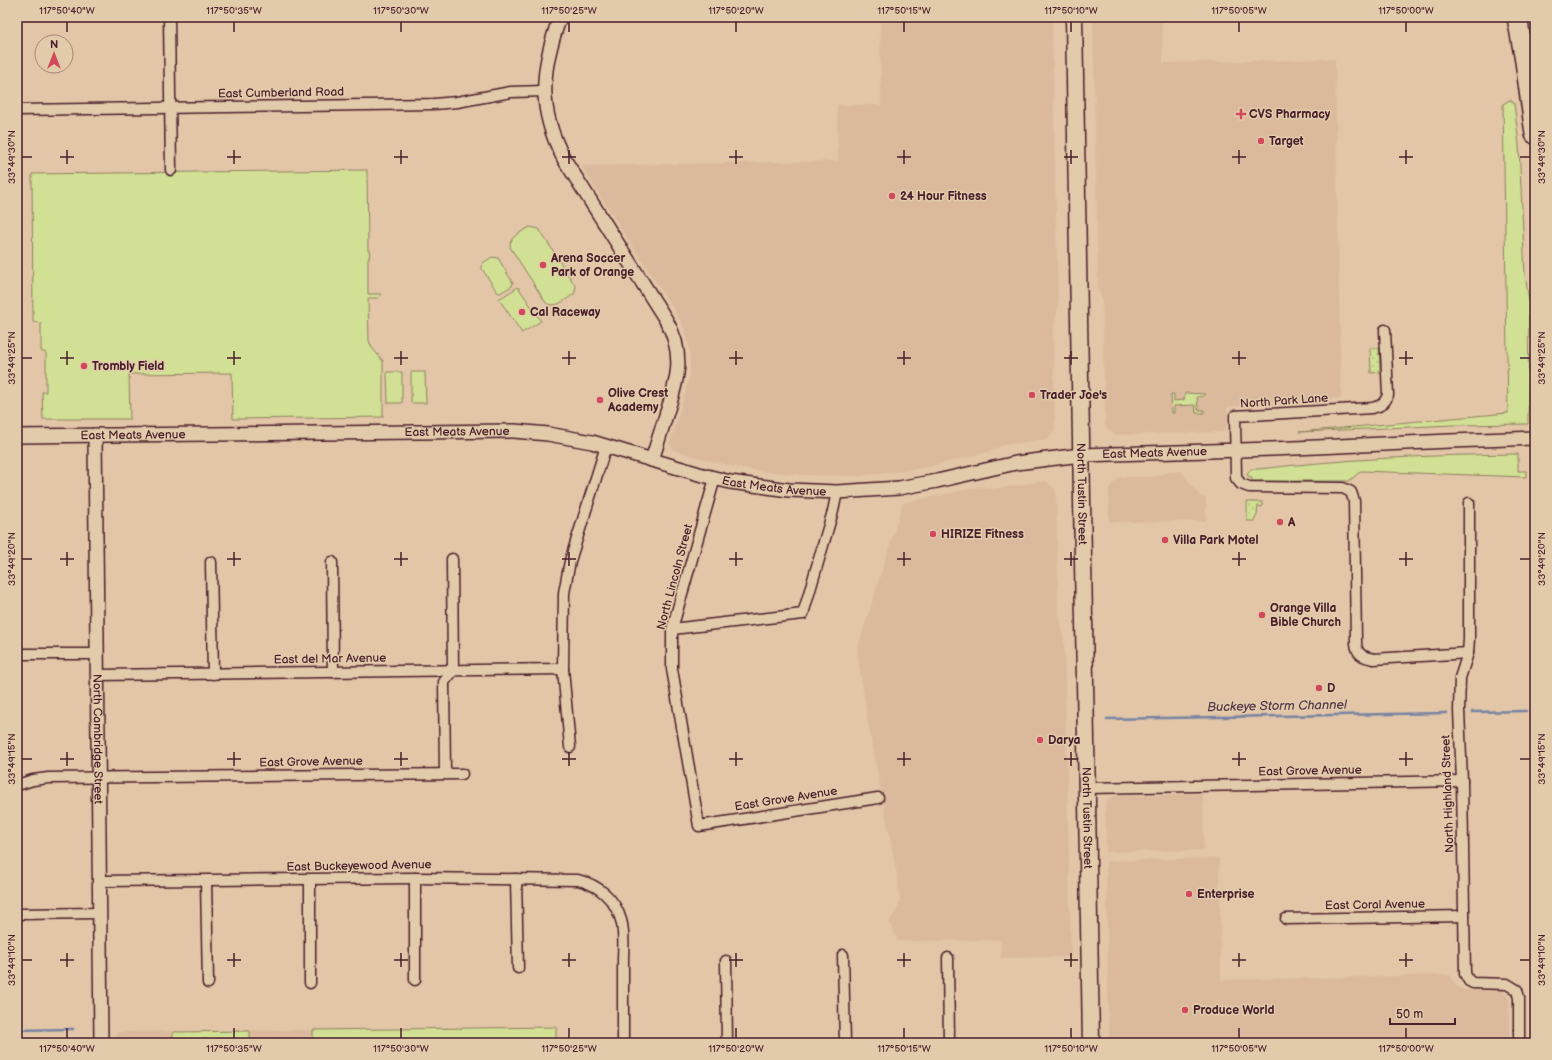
<svg xmlns="http://www.w3.org/2000/svg" width="1552" height="1060" viewBox="0 0 1552 1060" font-family="'Balsamiq Sans',sans-serif">
<style>
.built{fill:#dbb99d}
.green{fill:#d1e094;stroke:#8e8060}
.park{fill:url(#park-dots);stroke:#8e8060}
.lines{fill:none;stroke-linecap:round;stroke-linejoin:round}
.stream{stroke:#7783a2;stroke-width:2.5}
.minor-casing{stroke:#4a1f2b;stroke-width:13}
.tertiary-casing{stroke:#4a1f2b;stroke-width:16}
.primary-casing{stroke:#4a1f2b;stroke-width:19}
.motorway-casing{stroke:#4a1f2b;stroke-width:22}
.minor{stroke:#e2cbab;stroke-width:10}
.tertiary{stroke:#e2cbab;stroke-width:13}
.primary{stroke:#e2cbab;stroke-width:16}
.motorway{stroke:#e2cbab;stroke-width:19}
.ticks{fill:none;stroke:#4a1f2b;stroke-width:1.5}
.poi-dot{fill:#d1495b;stroke:#e2cbab;stroke-width:1.5}
.labels{text-anchor:middle;dominant-baseline:central;stroke-width:3;stroke-linejoin:round;paint-order:stroke}
.street-label{font-size:12px;fill:#4a1f2b;stroke:#e2cbab}
.poi-label{font-size:12px;font-weight:bold;fill:#4a1f2b;stroke:#e2cbab;text-anchor:start}
.water-label{font-size:13px;font-style:italic;fill:#553849;stroke:#e2cbab}
.neatline{fill:none;stroke:#4a1f2b;stroke-width:1.5}
.ticks-label{font-size:10px;text-anchor:middle;fill:#4a1f2b}
</style>
<defs>
<pattern id="park-dots" width="8" height="8" patternUnits="userSpaceOnUse"><rect width="8" height="8" fill="#d1e094"/><path d="M2 2h.1M6 6h.1" fill="none" stroke="#b5c080" stroke-width="1.8" stroke-linecap="round"/></pattern>
</defs>
<rect width="100%" height="100%" fill="#e2c6a7"/>
<filter id="ink" filterUnits="userSpaceOnUse"><feTurbulence type="fractalNoise" baseFrequency=".025" numOctaves="2"/><feDisplacementMap in="SourceGraphic" scale="8" xChannelSelector="R" yChannelSelector="G"/><feConvolveMatrix kernelMatrix="1 2 1 2 8 2 1 2 1" color-interpolation-filters="sRGB"/></filter>
<g filter="url(#ink)">
<!-- built -->
<g class="built">
<path d="M880 17H1054L1052 27 1058 307 1053 331 1055 430 1048 439 1004 445 988 452 927 467 904 471 859 476 806 475 757 471 714 462 673 450 670 443 686 391 690 373V352L685 331 679 318 581 166 838 161 837 105H881Z"/>
<path d="M1093 17H1162L1163 63 1335 59 1341 398 1227 407V425L1223 432 1115 435 1105 426 1102 300 1098 289Z"/>
<path d="M1181 471 1201 497H1206V521L1109 522V488L1119 477H1154L1169 472Z"/>
<path d="M1046 481 1056 490 1058 608 1064 639 1071 957 1001 958V940L898 941 889 922 898 908 900 901 897 875 868 722 857 650 903 503 980 487 993 489Z"/>
<path d="M1203 794 1204 850 1106 852 1105 804 1109 798 1115 796Z"/>
<path d="M1219 858 1221 980 1450 975 1456 986 1462 990H1502L1509 999 1510 1043H1109L1106 861Z"/>
<path d="M556 1027V1043H117V1032Z"/>
</g>
<!-- green -->
<g class="green">
<path d="M1510 100 1514 103 1519 146 1525 275 1529 301 1528 424 1453 425 1299 432 1508 413 1503 104Z"/>
<path d="M367 170 368 251H370L369 258H368V294H381L378 298H368L369 341 372 348 383 361V417L233 419 232 373 129 374 130 419H43L42 392H46V353L41 351V323L33 322 32 174Z"/>
<path d="M530 227 539 229 576 287 574 294C566 299 556 309 546 303L510 247C509 236 522 232 530 227Z"/>
<path d="M492 257 498 258 513 283 512 286 500 293 497 292 481 267 483 263Z"/>
<path d="M518 287 541 321 522 333 499 299Z"/>
<path d="M387 372H402V403H388Z"/>
<path d="M411 372H425L426 403H411Z"/>
<path d="M1185 393 1205 394 1204 396 1197 397 1198 410H1204V413H1196L1195 405 1174 406V413H1172L1171 394H1174V401L1184 400Z"/>
<path d="M1518 454V471H1526V477L1361 471 1349 481H1252V478L1247 475 1251 469H1259C1345 459 1431 455 1518 454Z"/>
<path d="M556 1027V1043H313V1030Z"/>
<path d="M250 1031V1043H207V1039L173 1040V1032Z"/>
</g>
<!-- park -->
<g class="park">
<path d="M1370 348H1379L1380 372 1371 373Z"/>
<path d="M1247 502H1262V507L1258 506 1257 515 1254 521H1247Z"/>
</g>
<g class="lines">
<!-- stream -->
<g class="stream">
<path d="M1472 712 1526 711"/>
<path d="M1107 719 1447 713"/>
<path d="M17 1030 73 1029"/>
</g>
<defs>
<g id="minor">
<path d="M169 17 171 170"/>
<path d="M17 110 434 104 457 102 511 92 545 91"/>
<path d="M1385 330 1388 395C1384 404 1381 406 1372 408L1235 416 1236 478 1241 484 1249 487 1343 488 1351 492 1354 501 1356 643C1357 655 1363 657 1374 659L1468 653"/>
<path d="M715 478 672 629V669L699 826 878 798"/>
<path d="M1469 503V639L1468 653 1460 678 1459 710 1462 781 1465 974 1469 981 1473 983 1507 984 1517 990 1519 998V1043"/>
<path d="M211 562 213 674"/>
<path d="M332 562 333 672"/>
<path d="M672 629 803 614 833 511 837 492"/>
<path d="M17 654H97"/>
<path d="M98 675 563 669"/>
<path d="M570 747 563 669 564 593 570 561 606 446"/>
<path d="M445 773 444 682 453 671 452 559"/>
<path d="M17 785 33 780 48 778 462 774"/>
<path d="M1087 788 1462 781"/>
<path d="M415 878V980"/>
<path d="M516 879 518 968"/>
<path d="M100 881 415 878 578 880C599 885 615 899 621 920 625 933 623 949 623 963 623 990 623 1016 623 1043"/>
<path d="M206 881 208 983"/>
<path d="M17 914 100 913"/>
<path d="M1286 919 1464 916"/>
<path d="M843 955 845 1043"/>
<path d="M948 958 949 1043"/>
<path d="M726 961 727 1043"/>
<path d="M310 983V880"/>
</g>
<g id="tertiary">
<path d="M560 17C541 69 537 108 564 159L666 320C685 353 678 379 667 412 662 428 657 444 652 460"/>
<path id="s1" d="M95 435 101 1043"/>
<path id="s2" d="M17 436 514 431 548 434 592 442 699 474 730 482 789 490 837 492 899 488 937 481 1016 463 1081 455 1272 449 1450 441 1535 438"/>
</g>
<g id="primary">
<path id="s3" d="M1074 17 1091 1043"/>
</g>
<path id="motorway" d="M1517 17 1525 61 1535 134"/>
</defs>
<!-- minor casing -->
<use href="#minor" class="minor-casing"/>
<!-- tertiary casing -->
<use href="#tertiary" class="tertiary-casing"/>
<!-- primary casing -->
<use href="#primary" class="primary-casing"/>
<!-- motorway casing -->
<use href="#motorway" class="motorway-casing"/>
<!-- minor -->
<use href="#minor" class="minor"/>
<!-- tertiary -->
<use href="#tertiary" class="tertiary"/>
<!-- primary -->
<use href="#primary" class="primary"/>
<!-- motorway -->
<use href="#motorway" class="motorway"/>
</g>
</g>
<!-- ticks -->
<path class="ticks" d="M67 22V32M234 22V32M401 22V32M569 22V32M736 22V32M904 22V32M1071 22V32M1239 22V32M1406 22V32M67 150V164M234 150V164M401 150V164M569 150V164M736 150V164M904 150V164M1071 150V164M1239 150V164M1406 150V164M22 157H32M60 157H74M227 157H241M394 157H408M562 157H576M729 157H743M897 157H911M1064 157H1078M1232 157H1246M1399 157H1413M1520 157H1530M67 351V365M234 351V365M401 351V365M569 351V365M736 351V365M904 351V365M1071 351V365M1239 351V365M1406 351V365M22 358H32M60 358H74M227 358H241M394 358H408M562 358H576M729 358H743M897 358H911M1064 358H1078M1232 358H1246M1399 358H1413M1520 358H1530M67 552V566M234 552V566M401 552V566M569 552V566M736 552V566M904 552V566M1071 552V566M1239 552V566M1406 552V566M22 559H32M60 559H74M227 559H241M394 559H408M562 559H576M729 559H743M897 559H911M1064 559H1078M1232 559H1246M1399 559H1413M1520 559H1530M67 752V766M234 752V766M401 752V766M569 752V766M736 752V766M904 752V766M1071 752V766M1239 752V766M1406 752V766M22 759H32M60 759H74M227 759H241M394 759H408M562 759H576M729 759H743M897 759H911M1064 759H1078M1232 759H1246M1399 759H1413M1520 759H1530M67 953V967M234 953V967M401 953V967M569 953V967M736 953V967M904 953V967M1071 953V967M1239 953V967M1406 953V967M22 960H32M60 960H74M227 960H241M394 960H408M562 960H576M729 960H743M897 960H911M1064 960H1078M1232 960H1246M1399 960H1413M1520 960H1530M67 1028V1038M234 1028V1038M401 1028V1038M569 1028V1038M736 1028V1038M904 1028V1038M1071 1028V1038M1239 1028V1038M1406 1028V1038"/>
<!-- markers -->
<g class="poi-dot">
<path d="M1239 108h4v4h4v4h-4v4h-4v-4h-4v-4h4z"/>
<circle cx="1261" cy="141" r="4"/>
<circle cx="892" cy="196" r="4"/>
<circle cx="543" cy="265" r="4"/>
<circle cx="522" cy="312" r="4"/>
<circle cx="84" cy="366" r="4"/>
<circle cx="1032" cy="395" r="4"/>
<circle cx="600" cy="400" r="4"/>
<circle cx="1280" cy="522" r="4"/>
<circle cx="933" cy="534" r="4"/>
<circle cx="1165" cy="540" r="4"/>
<circle cx="1262" cy="615" r="4"/>
<circle cx="1319" cy="688" r="4"/>
<circle cx="1040" cy="740" r="4"/>
<circle cx="1189" cy="894" r="4"/>
<circle cx="1185" cy="1010" r="4"/>
</g>
<g class="labels">
<!-- street labels -->
<g class="street-label">
<text transform="translate(281 93) rotate(-1)">East Cumberland Road</text>
<text transform="translate(1284 401) rotate(-4)">North Park Lane</text>
<text stroke="none"><textPath href="#s2" startOffset="440">East Meats Avenue</textPath></text>
<text stroke="none"><textPath href="#s2" startOffset="116">East Meats Avenue</textPath></text>
<text stroke="none"><textPath href="#s2" startOffset="1148">East Meats Avenue</textPath></text>
<text stroke="none"><textPath href="#s2" startOffset="764">East Meats Avenue</textPath></text>
<text stroke="none"><textPath href="#s3" startOffset="477">North Tustin Street</textPath></text>
<text transform="translate(675 577) rotate(-75)">North Lincoln Street</text>
<text transform="translate(330 659) rotate(-1)">East del Mar Avenue</text>
<text stroke="none"><textPath href="#s1" startOffset="304">North Cambridge Street</textPath></text>
<text transform="translate(311 762) rotate(-1)">East Grove Avenue</text>
<text transform="translate(1310 771) rotate(-1)">East Grove Avenue</text>
<text transform="translate(1448 794) rotate(-92)">North Highland Street</text>
<text transform="translate(786 799) rotate(-9)">East Grove Avenue</text>
<text stroke="none"><textPath href="#s3" startOffset="801">North Tustin Street</textPath></text>
<text transform="translate(359 866) rotate(-1)">East Buckeyewood Avenue</text>
<text transform="translate(1375 905) rotate(-1)">East Coral Avenue</text>
</g>
<!-- poi labels -->
<g class="poi-label">
<text x="1249" y="114">CVS Pharmacy</text>
<text x="1269" y="141">Target</text>
<text x="900" y="196">24 Hour Fitness</text>
<text x="551" y="258">Arena Soccer<tspan x="551" dy="14">Park of Orange</tspan></text>
<text x="530" y="312">Cal Raceway</text>
<text x="92" y="366">Trombly Field</text>
<text x="608" y="393">Olive Crest<tspan x="608" dy="14">Academy</tspan></text>
<text x="1040" y="395">Trader Joe's</text>
<text x="1288" y="522">A</text>
<text x="941" y="534">HIRIZE Fitness</text>
<text x="1173" y="540">Villa Park Motel</text>
<text x="1270" y="608">Orange Villa<tspan x="1270" dy="14">Bible Church</tspan></text>
<text x="1327" y="688">D</text>
<text x="1048" y="740">Darya</text>
<text x="1197" y="894">Enterprise</text>
<text x="1193" y="1010">Produce World</text>
</g>
<!-- water labels -->
<g class="water-label">
<text transform="translate(1277 706) rotate(-1)">Buckeye Storm Channel</text>
</g>
</g>
<!-- margin -->
<rect width="1552" height="1060" fill="none" stroke="#e2cbab" stroke-width="44"/>
<!-- north arrow -->
<g transform="translate(54 54)"><circle r="19" fill="#e2cbab" stroke="#a58678"/>
<path d="M0-3L7 15L0 10L-7 15Z" fill="#d1495b"/>
<text y="-6" font-size="11" font-weight="bold" text-anchor="middle" fill="#4a1f2b">N</text>
</g>
<!-- scale -->
<path d="M1390 1018v6h65v-6" fill="none" stroke="#4a1f2b" stroke-width="2"/>
<text x="1396" y="1018" font-size="12" fill="#4a1f2b" stroke="#e2cbab" stroke-width="3" paint-order="stroke">50 m</text>
<rect x="22" y="22" width="1508" height="1016" class="neatline"/>
<g class="ticks-label">
<text x="67" y="14">117°50'40"W</text>
<text x="234" y="14">117°50'35"W</text>
<text x="401" y="14">117°50'30"W</text>
<text x="569" y="14">117°50'25"W</text>
<text x="736" y="14">117°50'20"W</text>
<text x="904" y="14">117°50'15"W</text>
<text x="1071" y="14">117°50'10"W</text>
<text x="1239" y="14">117°50'05"W</text>
<text x="1406" y="14">117°50'00"W</text>
<text transform="translate(11 157) rotate(-90)" y="4">33°49'30"N</text>
<text transform="translate(1541 157) rotate(-90)" y="4">33°49'30"N</text>
<text transform="translate(11 358) rotate(-90)" y="4">33°49'25"N</text>
<text transform="translate(1541 358) rotate(-90)" y="4">33°49'25"N</text>
<text transform="translate(11 559) rotate(-90)" y="4">33°49'20"N</text>
<text transform="translate(1541 559) rotate(-90)" y="4">33°49'20"N</text>
<text transform="translate(11 759) rotate(-90)" y="4">33°49'15"N</text>
<text transform="translate(1541 759) rotate(-90)" y="4">33°49'15"N</text>
<text transform="translate(11 960) rotate(-90)" y="4">33°49'10"N</text>
<text transform="translate(1541 960) rotate(-90)" y="4">33°49'10"N</text>
<text x="67" y="1052">117°50'40"W</text>
<text x="234" y="1052">117°50'35"W</text>
<text x="401" y="1052">117°50'30"W</text>
<text x="569" y="1052">117°50'25"W</text>
<text x="736" y="1052">117°50'20"W</text>
<text x="904" y="1052">117°50'15"W</text>
<text x="1071" y="1052">117°50'10"W</text>
<text x="1239" y="1052">117°50'05"W</text>
<text x="1406" y="1052">117°50'00"W</text>
</g>
</svg>
